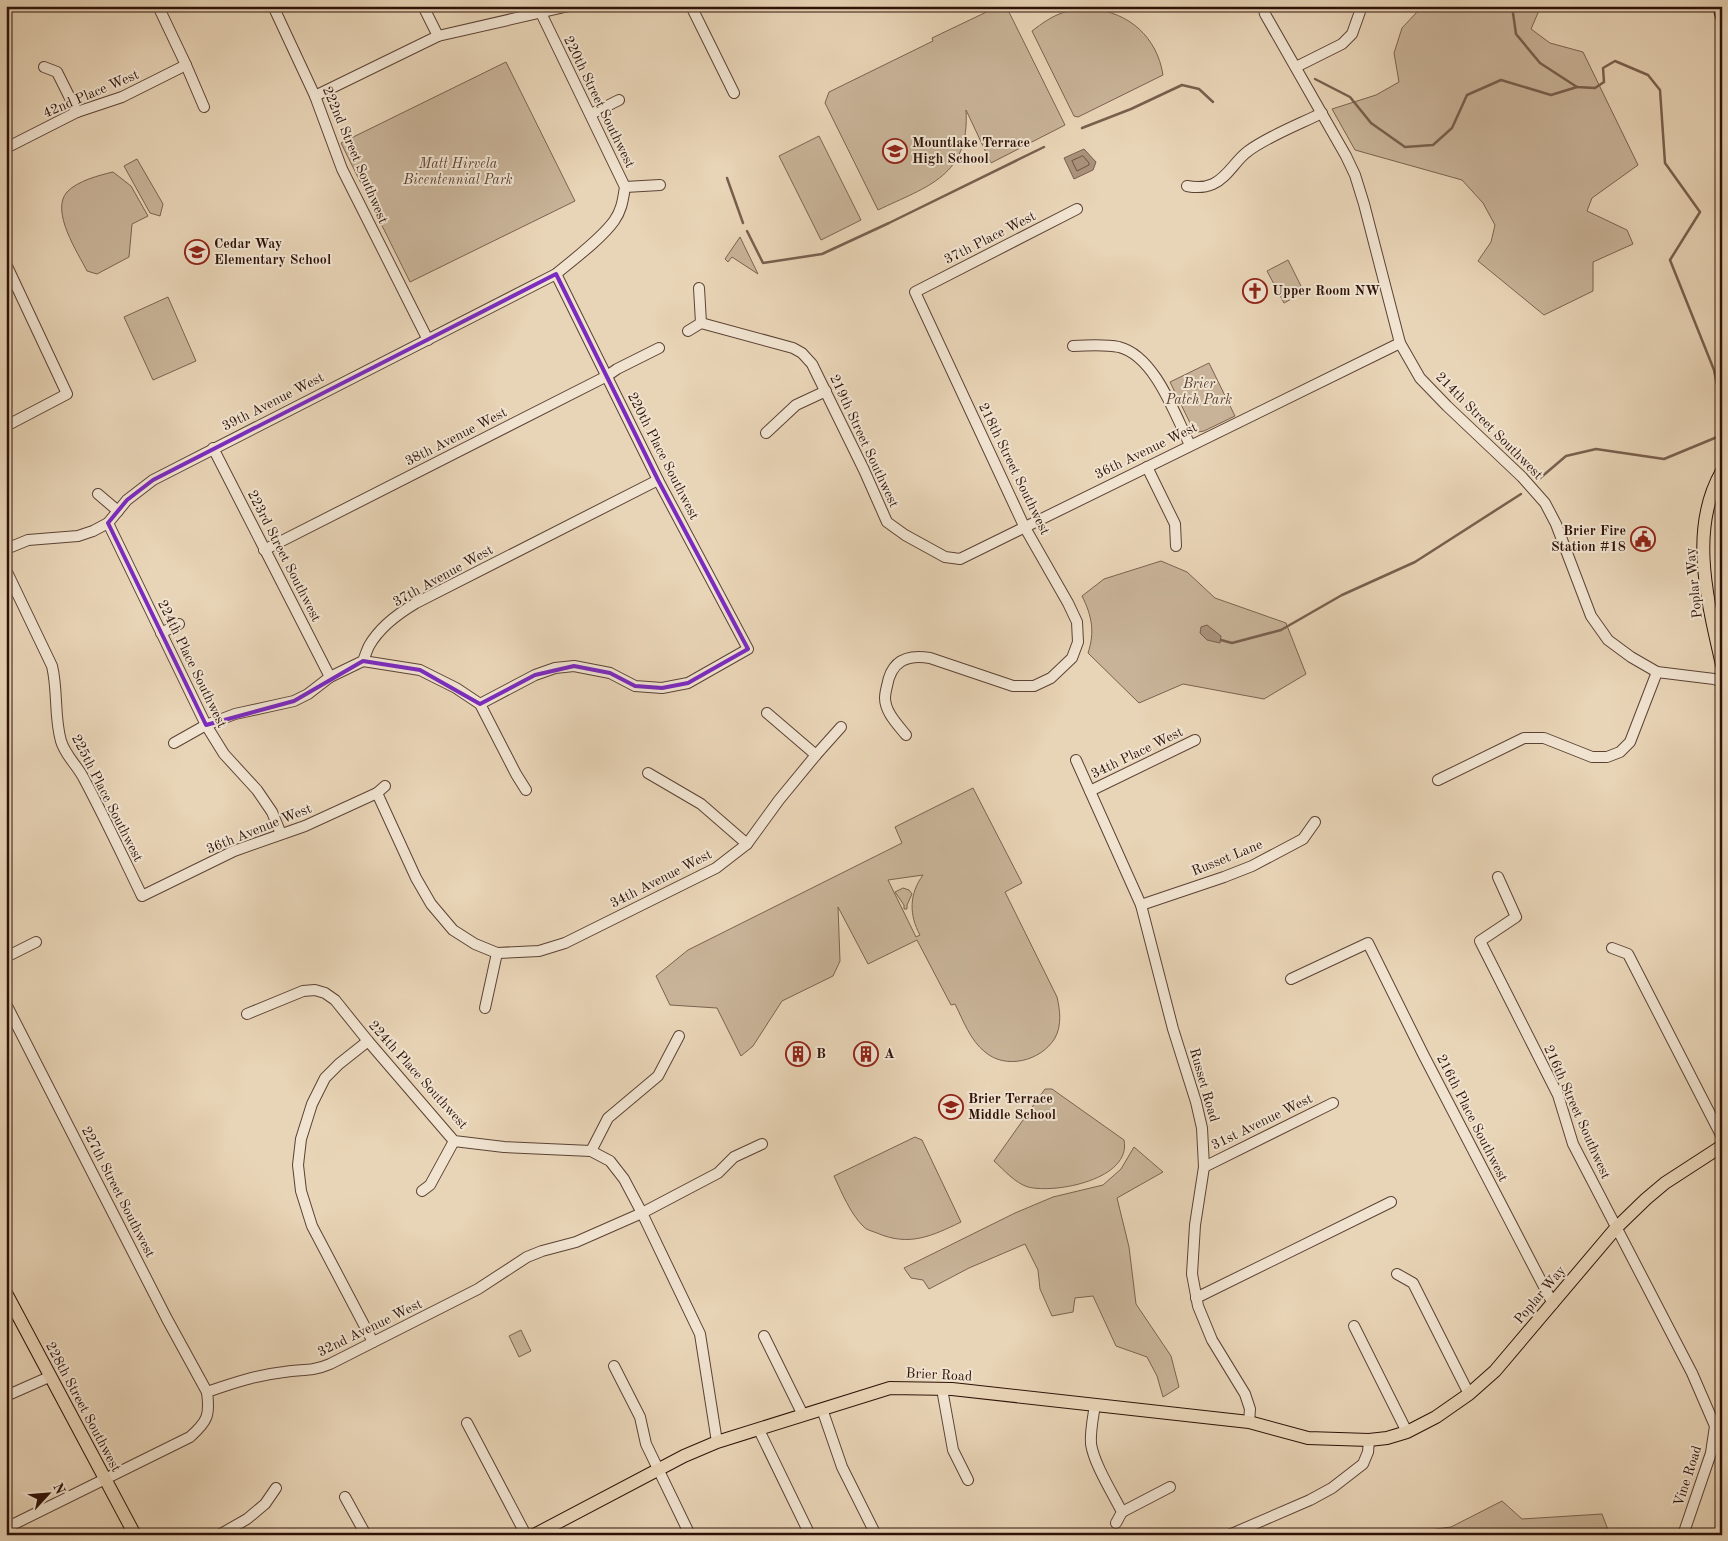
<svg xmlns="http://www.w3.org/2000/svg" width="1728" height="1541" viewBox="0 0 1728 1541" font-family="'Old Standard TT',serif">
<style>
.green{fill:#c8b398;stroke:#7b6250;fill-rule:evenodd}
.water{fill:#a9927b;stroke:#785f4d}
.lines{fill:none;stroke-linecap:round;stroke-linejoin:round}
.shore{stroke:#6c5242;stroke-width:1}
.stream{stroke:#785f4d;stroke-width:2.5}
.minor-casing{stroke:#5c4234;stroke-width:12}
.major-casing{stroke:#2e1208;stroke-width:14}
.minor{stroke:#f0e3d0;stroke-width:10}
.major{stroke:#e8d4b6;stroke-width:12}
.marked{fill:none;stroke:#7b2cbf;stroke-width:4;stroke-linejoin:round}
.labels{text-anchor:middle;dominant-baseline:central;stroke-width:4;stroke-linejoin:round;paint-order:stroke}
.street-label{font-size:14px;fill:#2e1208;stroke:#f0e3d0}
.poi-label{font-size:14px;font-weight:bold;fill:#2e1208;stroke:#f0e3d0;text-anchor:start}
.park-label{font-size:14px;font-style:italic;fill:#5c4233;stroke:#f0e3d0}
</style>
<rect width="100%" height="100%" fill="#e8d4b6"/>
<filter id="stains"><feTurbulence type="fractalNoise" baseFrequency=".004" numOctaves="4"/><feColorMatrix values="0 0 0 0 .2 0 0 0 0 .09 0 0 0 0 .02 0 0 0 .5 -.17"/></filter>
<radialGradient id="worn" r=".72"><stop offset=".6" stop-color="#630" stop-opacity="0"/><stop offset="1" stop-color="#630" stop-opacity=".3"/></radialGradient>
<!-- green -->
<g class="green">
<path d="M999 6H1006L1065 125 991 163 966 110C970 176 928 186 878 210L825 103 829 92 933 41 932 38Z"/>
<path d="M1433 6H1541L1531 29 1550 43 1583 52 1638 165 1592 198 1587 211 1627 230 1633 244 1593 262V291L1544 315 1478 261 1491 242 1495 225 1483 203 1462 180 1355 150 1332 109 1376 95 1399 82 1394 53 1402 28 1417 12Z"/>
<path d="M1091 9C1129 12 1157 37 1163 75L1078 117 1074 116 1032 31C1053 15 1064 9 1091 9Z"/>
<path d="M506 62 575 201 410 282 341 143Z"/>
<path d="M819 136 861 220 821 240 779 156Z"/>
<path d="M137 159 163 204 160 216 150 213 124 166Z"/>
<path d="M113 172 131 186 148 216 132 224 129 257 97 274 87 271C78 253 50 211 67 192 77 181 100 175 113 172Z"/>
<path d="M740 237 758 274 732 257 728 262 725 259Z"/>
<path d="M1288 260 1304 292 1284 303 1267 271Z"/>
<path d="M168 297 196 361 153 380 124 317Z"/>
<path d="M1209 363 1235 416 1204 431 1198 432 1193 429 1170 382Z"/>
<path d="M1161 561 1187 572 1215 598 1286 623 1306 674 1264 699 1183 684 1139 703 1088 653C1095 632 1092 616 1082 596L1104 579Z"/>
<path d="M973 788 1022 883 1005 892 1057 997C1060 1010 1062 1025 1055 1038 1041 1061 1006 1070 985 1052 970 1040 963 1020 955 1004L951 1005 917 940 868 964 838 907 840 961 833 976 782 1001 753 1046 741 1056 717 1008 670 1005 656 976 688 950 902 843 895 827ZM923 875C909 894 909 915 920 935L916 937 888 880Z"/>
<path d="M903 888 909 890 912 894 907 905V909H904V905L895 892Z"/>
<path d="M1045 1089H1052L1124 1140C1132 1179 1056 1194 1028 1187 1015 1183 1004 1170 994 1161Z"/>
<path d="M915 1137 922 1140 961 1222C932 1236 909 1247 877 1233 872 1231 866 1230 863 1226 850 1213 842 1193 834 1176Z"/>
<path d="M1134 1147 1163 1172 1117 1198 1129 1247 1136 1304 1171 1356 1179 1387 1163 1397 1157 1376 1147 1357 1116 1346 1093 1296 1075 1298 1073 1312 1052 1316 1040 1289 1038 1270 1025 1244 969 1268 929 1289 923 1280 911 1278 904 1268 1015 1213 1053 1197 1103 1185 1121 1169Z"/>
<path d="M521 1330 531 1351 519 1357 509 1336Z"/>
<path d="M1502 1501 1522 1519 1602 1514 1610 1535H1391L1451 1527Z"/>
</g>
<!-- water -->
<g class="water">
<path d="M1084 149 1096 162 1093 170 1074 179 1064 158Z"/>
<path d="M1207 625 1221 636 1220 643 1207 640 1200 633 1201 627Z"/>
</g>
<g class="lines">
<!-- shore -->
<path class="shore" d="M1083 156 1089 163V165L1077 171 1072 161Z"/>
<!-- stream -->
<g class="stream">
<path d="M1512 6 1516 34 1540 63 1577 87 1595 88 1604 82 1603 68 1615 61 1648 75 1660 90 1665 163 1700 212 1670 260 1714 370 1722 409"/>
<path d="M1315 79 1350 97 1371 123 1405 147 1433 145 1452 128 1467 95 1501 80 1551 95 1577 87"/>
<path d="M1082 128 1131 109 1182 85 1199 89 1213 102"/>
<path d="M727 178 743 223"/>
<path d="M747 231 763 263 822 254 889 223 1044 147"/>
<path d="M1539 479 1566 456 1596 449 1664 459 1722 435"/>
<path d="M1221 640 1232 643 1281 630 1342 595 1415 562 1521 494"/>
<path d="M1266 1534 1267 1535"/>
</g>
<defs>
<g id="minor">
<path d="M158 6 186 65 204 107"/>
<path d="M273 6 315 96 342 169 428 340"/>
<path d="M423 6 438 36"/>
<path d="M691 6 734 93"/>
<path d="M1263 6 1265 14 1346 156 1355 175 1364 204 1400 343 1420 378 1447 406 1522 477 1545 503 1556 524 1591 616 1608 640 1631 657 1657 672 1714 679 1722 682"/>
<path d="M44 67 57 72 77 112"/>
<path d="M1296 67 1342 44 1352 34 1362 6"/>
<path d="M315 96 438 36 569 6"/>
<path d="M591 114 619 100"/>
<path d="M6 148 77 112 122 97 186 65"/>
<path d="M1187 186C1197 188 1204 188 1213 184 1228 177 1235 161 1247 152 1266 137 1300 124 1322 113"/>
<path d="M625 187 660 185"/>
<path d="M6 264 67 394 6 426"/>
<path d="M699 288 701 323"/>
<path d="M688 331 701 323 793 348 802 353 812 364 864 470 887 522 905 535 945 557 960 559 1400 343"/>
<path d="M1073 346C1088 345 1105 344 1119 347 1155 356 1175 415 1190 445"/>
<path d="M766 433 796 405 826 391"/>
<path d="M213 448 330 677"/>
<path d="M1147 467 1175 524 1176 546"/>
<path d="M98 494 118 511"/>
<path d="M108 523 206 725 224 754 257 790 272 812 281 834"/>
<path d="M6 549 28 540 78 536 93 531 108 523 127 500 153 480 556 274C574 259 601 239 614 221 622 210 623 199 625 187L541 13 539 6"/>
<path d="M264 550 607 376 617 369 659 348"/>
<path d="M6 570 52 666C58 690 54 717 61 741 65 755 76 764 83 777 104 816 123 857 142 896L234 851 305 826 377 793 385 786"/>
<path d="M161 633 179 624"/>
<path d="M363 661 420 670 456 688 480 704 516 774 526 790"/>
<path d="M480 704 535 675 555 668 574 666 610 673 635 686 662 688 688 683 748 649 658 480 556 274"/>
<path d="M767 713 816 755"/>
<path d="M906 735C898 725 885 712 885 698 885 694 886 690 887 686 891 662 906 654 930 658L1013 686H1034L1051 678 1072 658 1078 642 1077 622 1068 603 1024 526 915 292 1077 209"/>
<path d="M174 743 206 725 235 714 294 701 308 694 330 677 363 661C365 656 367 650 369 646 379 628 399 613 416 603L658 480"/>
<path d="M1076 760 1141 905 1173 1029 1196 1102 1202 1128 1204 1167 1195 1225 1192 1274 1198 1306 1212 1340 1245 1394 1250 1409 1249 1422"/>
<path d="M648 773 701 804 747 844"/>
<path d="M1438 780 1524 738H1544L1592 757H1607L1620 752 1630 742 1657 672"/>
<path d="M1090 791 1195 740"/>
<path d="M377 793 416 878 431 904 453 930 475 944 497 953 539 951 565 943 716 868 747 844 779 800 816 755 841 727"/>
<path d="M1498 877 1516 917 1480 941 1558 1095 1573 1144 1692 1373 1715 1426 1711 1453 1683 1535"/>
<path d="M1141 905 1224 877 1252 866 1303 839 1315 822"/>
<path d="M1612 948 1628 954 1722 1137"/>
<path d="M6 957 36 942"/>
<path d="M1291 979 1368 943 1423 1054 1553 1304"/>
<path d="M6 1004 167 1319 207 1392"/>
<path d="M485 1008 497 953"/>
<path d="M247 1014 303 991 315 990 325 993 335 1000 368 1041 454 1141 504 1147 591 1151 610 1161 624 1179 642 1213 700 1334 717 1442"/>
<path d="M368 1041 339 1064 325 1078 312 1104 301 1139 298 1165 301 1191 312 1226 373 1342"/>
<path d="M591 1151 608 1118 658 1076 679 1036"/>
<path d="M1204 1167 1333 1103"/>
<path d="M422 1191 430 1185 454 1141"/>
<path d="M1397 1274 1413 1283 1469 1394"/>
<path d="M1196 1298 1391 1202"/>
<path d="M1354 1326 1407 1432"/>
<path d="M764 1336 803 1415"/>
<path d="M614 1366 640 1417 646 1444 690 1535"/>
<path d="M942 1389 953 1450 968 1480"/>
<path d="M6 1396 49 1377"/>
<path d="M1095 1405C1093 1418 1090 1431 1091 1444 1094 1464 1113 1494 1122 1512"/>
<path d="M822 1409 842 1467 876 1535"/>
<path d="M467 1423 526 1535"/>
<path d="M759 1430 810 1535"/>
<path d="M345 1497 366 1535"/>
<path d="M1122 1512 1170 1487"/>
<path d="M1116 1523 1122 1512"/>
<path d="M6 1528 190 1437C208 1421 210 1415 207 1392 233 1383 257 1375 284 1372 303 1369 311 1372 330 1364L478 1289 527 1257 542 1251 576 1242 642 1213 718 1173 734 1157 762 1144"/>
<path d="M219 1535 247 1519 265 1504 276 1488"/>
<path d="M1229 1535 1310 1500 1332 1488 1363 1464 1368 1452 1369 1440"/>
</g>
<g id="major">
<path d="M1719 6 1722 17"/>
<path d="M1722 471C1688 530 1708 602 1722 665"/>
<path d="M6 1293 135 1535"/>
<path d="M534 1535 684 1456 717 1442 890 1388 952 1389 1249 1422 1308 1438 1369 1440 1387 1438 1407 1432 1436 1417 1469 1394 1495 1371 1616 1228 1646 1199 1665 1183 1722 1146"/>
</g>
</defs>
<!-- minor casing -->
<use href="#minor" class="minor-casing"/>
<!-- major casing -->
<use href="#major" class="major-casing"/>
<!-- minor -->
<use href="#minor" class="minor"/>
<!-- major -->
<use href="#major" class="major"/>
</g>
<!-- marked area -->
<path class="marked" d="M556 274 658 480 748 649 688 683 662 688 635 686 610 673 574 666 535 675 480 704 420 670 363 661 294 701 206 725 108 523 127 500 153 480Z"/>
<!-- icons -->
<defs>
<symbol id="school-ring" viewBox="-11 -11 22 22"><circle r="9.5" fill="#f0e3d0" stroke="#8f2418" stroke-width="1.5"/><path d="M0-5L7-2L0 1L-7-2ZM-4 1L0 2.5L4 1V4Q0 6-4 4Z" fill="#8f2418"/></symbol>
<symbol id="church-ring" viewBox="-11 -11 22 22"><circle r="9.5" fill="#f0e3d0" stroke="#8f2418" stroke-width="1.5"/><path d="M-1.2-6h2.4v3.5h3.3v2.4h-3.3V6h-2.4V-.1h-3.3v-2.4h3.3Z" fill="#8f2418"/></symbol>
<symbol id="civic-ring" viewBox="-11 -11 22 22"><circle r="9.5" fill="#f0e3d0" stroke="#8f2418" stroke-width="1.5"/><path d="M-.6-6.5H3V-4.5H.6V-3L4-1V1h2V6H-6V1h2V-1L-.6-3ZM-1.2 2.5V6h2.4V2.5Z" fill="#8f2418"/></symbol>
<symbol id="building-ring" viewBox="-11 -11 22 22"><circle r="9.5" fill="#f0e3d0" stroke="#8f2418" stroke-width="1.5"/><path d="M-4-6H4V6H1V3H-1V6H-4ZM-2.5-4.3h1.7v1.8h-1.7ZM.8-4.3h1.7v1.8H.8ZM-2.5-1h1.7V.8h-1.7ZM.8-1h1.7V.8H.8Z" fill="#8f2418"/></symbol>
</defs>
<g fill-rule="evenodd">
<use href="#school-ring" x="881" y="137" width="28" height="28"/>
<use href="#school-ring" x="183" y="238" width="28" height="28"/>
<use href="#church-ring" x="1241" y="277" width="28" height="28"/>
<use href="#civic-ring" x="1629" y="525" width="28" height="28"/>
<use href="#building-ring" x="784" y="1040" width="28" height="28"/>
<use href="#building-ring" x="852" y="1040" width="28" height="28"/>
<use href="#school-ring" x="937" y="1093" width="28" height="28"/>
</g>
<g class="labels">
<!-- street labels -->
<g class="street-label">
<text transform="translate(91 94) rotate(-23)">42nd Place West</text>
<text transform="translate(599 102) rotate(64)">220th Street Southwest</text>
<text transform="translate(355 155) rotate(67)">222nd Street Southwest</text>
<text transform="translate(990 238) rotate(-27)">37th Place West</text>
<text transform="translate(273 402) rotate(-27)">39th Avenue West</text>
<text transform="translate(1489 426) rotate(45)">214th Street Southwest</text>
<text transform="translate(456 437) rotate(-27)">38th Avenue West</text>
<text transform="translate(864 441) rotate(65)">219th Street Southwest</text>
<text transform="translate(1146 451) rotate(-26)">36th Avenue West</text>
<text transform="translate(663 456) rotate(63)">220th Place Southwest</text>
<text transform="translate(1014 469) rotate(64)">218th Street Southwest</text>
<text transform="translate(284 556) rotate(63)">223rd Street Southwest</text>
<text transform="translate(443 576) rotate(-29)">37th Avenue West</text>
<text transform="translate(1694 583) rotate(-96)">Poplar Way</text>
<text transform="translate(192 664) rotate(64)">224th Place Southwest</text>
<text transform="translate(1137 753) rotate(-26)">34th Place West</text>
<text transform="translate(107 798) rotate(63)">225th Place Southwest</text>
<text transform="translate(259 829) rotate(-22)">36th Avenue West</text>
<text transform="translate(1227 858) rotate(-22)">Russet Lane</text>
<text transform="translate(661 879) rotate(-27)">34th Avenue West</text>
<text transform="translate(418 1075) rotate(48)">224th Place Southwest</text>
<text transform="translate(1204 1085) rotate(74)">Russet Road</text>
<text transform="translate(1577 1112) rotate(66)">216th Street Southwest</text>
<text transform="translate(1472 1118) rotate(63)">216th Place Southwest</text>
<text transform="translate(1262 1122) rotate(-26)">31st Avenue West</text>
<text transform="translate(118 1192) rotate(63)">227th Street Southwest</text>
<text transform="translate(1540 1295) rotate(-50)">Poplar Way</text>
<text transform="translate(370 1328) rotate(-26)">32nd Avenue West</text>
<text transform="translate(939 1375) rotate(3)">Brier Road</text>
<text transform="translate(83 1407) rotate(62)">228th Street Southwest</text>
<text transform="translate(1688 1476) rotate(-72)">Vine Road</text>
</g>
<!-- poi labels -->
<g class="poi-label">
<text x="912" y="143">Mountlake Terrace<tspan x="912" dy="16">High School</tspan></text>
<text x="214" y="244">Cedar Way<tspan x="214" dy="16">Elementary School</tspan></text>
<text x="1272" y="291">Upper Room NW</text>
<text x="1626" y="531" text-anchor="end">Brier Fire<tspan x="1626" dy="16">Station #18</tspan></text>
<text x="816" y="1054">B</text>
<text x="884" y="1054">A</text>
<text x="968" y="1099">Brier Terrace<tspan x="968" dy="16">Middle School</tspan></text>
</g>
<!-- park labels -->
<g class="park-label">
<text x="458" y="164">Matt Hirvela<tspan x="458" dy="16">Bicentennial Park</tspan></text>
<text x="1199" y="384">Brier<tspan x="1199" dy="16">Patch Park</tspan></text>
</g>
</g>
<!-- margin -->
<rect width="1728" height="1541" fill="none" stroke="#e8d4b6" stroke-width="25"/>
<rect x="8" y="8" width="1713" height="1526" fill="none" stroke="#2e1208" stroke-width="2.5"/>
<rect x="12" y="12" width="1703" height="1516" fill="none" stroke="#2e1208"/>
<!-- north arrow -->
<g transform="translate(48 1494) rotate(64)" stroke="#f0e3d0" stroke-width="4" paint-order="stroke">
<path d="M0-4L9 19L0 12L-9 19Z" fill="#2e1208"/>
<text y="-8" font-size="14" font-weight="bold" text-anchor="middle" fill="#2e1208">N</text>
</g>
<rect width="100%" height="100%" filter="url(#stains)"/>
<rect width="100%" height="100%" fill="url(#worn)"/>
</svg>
